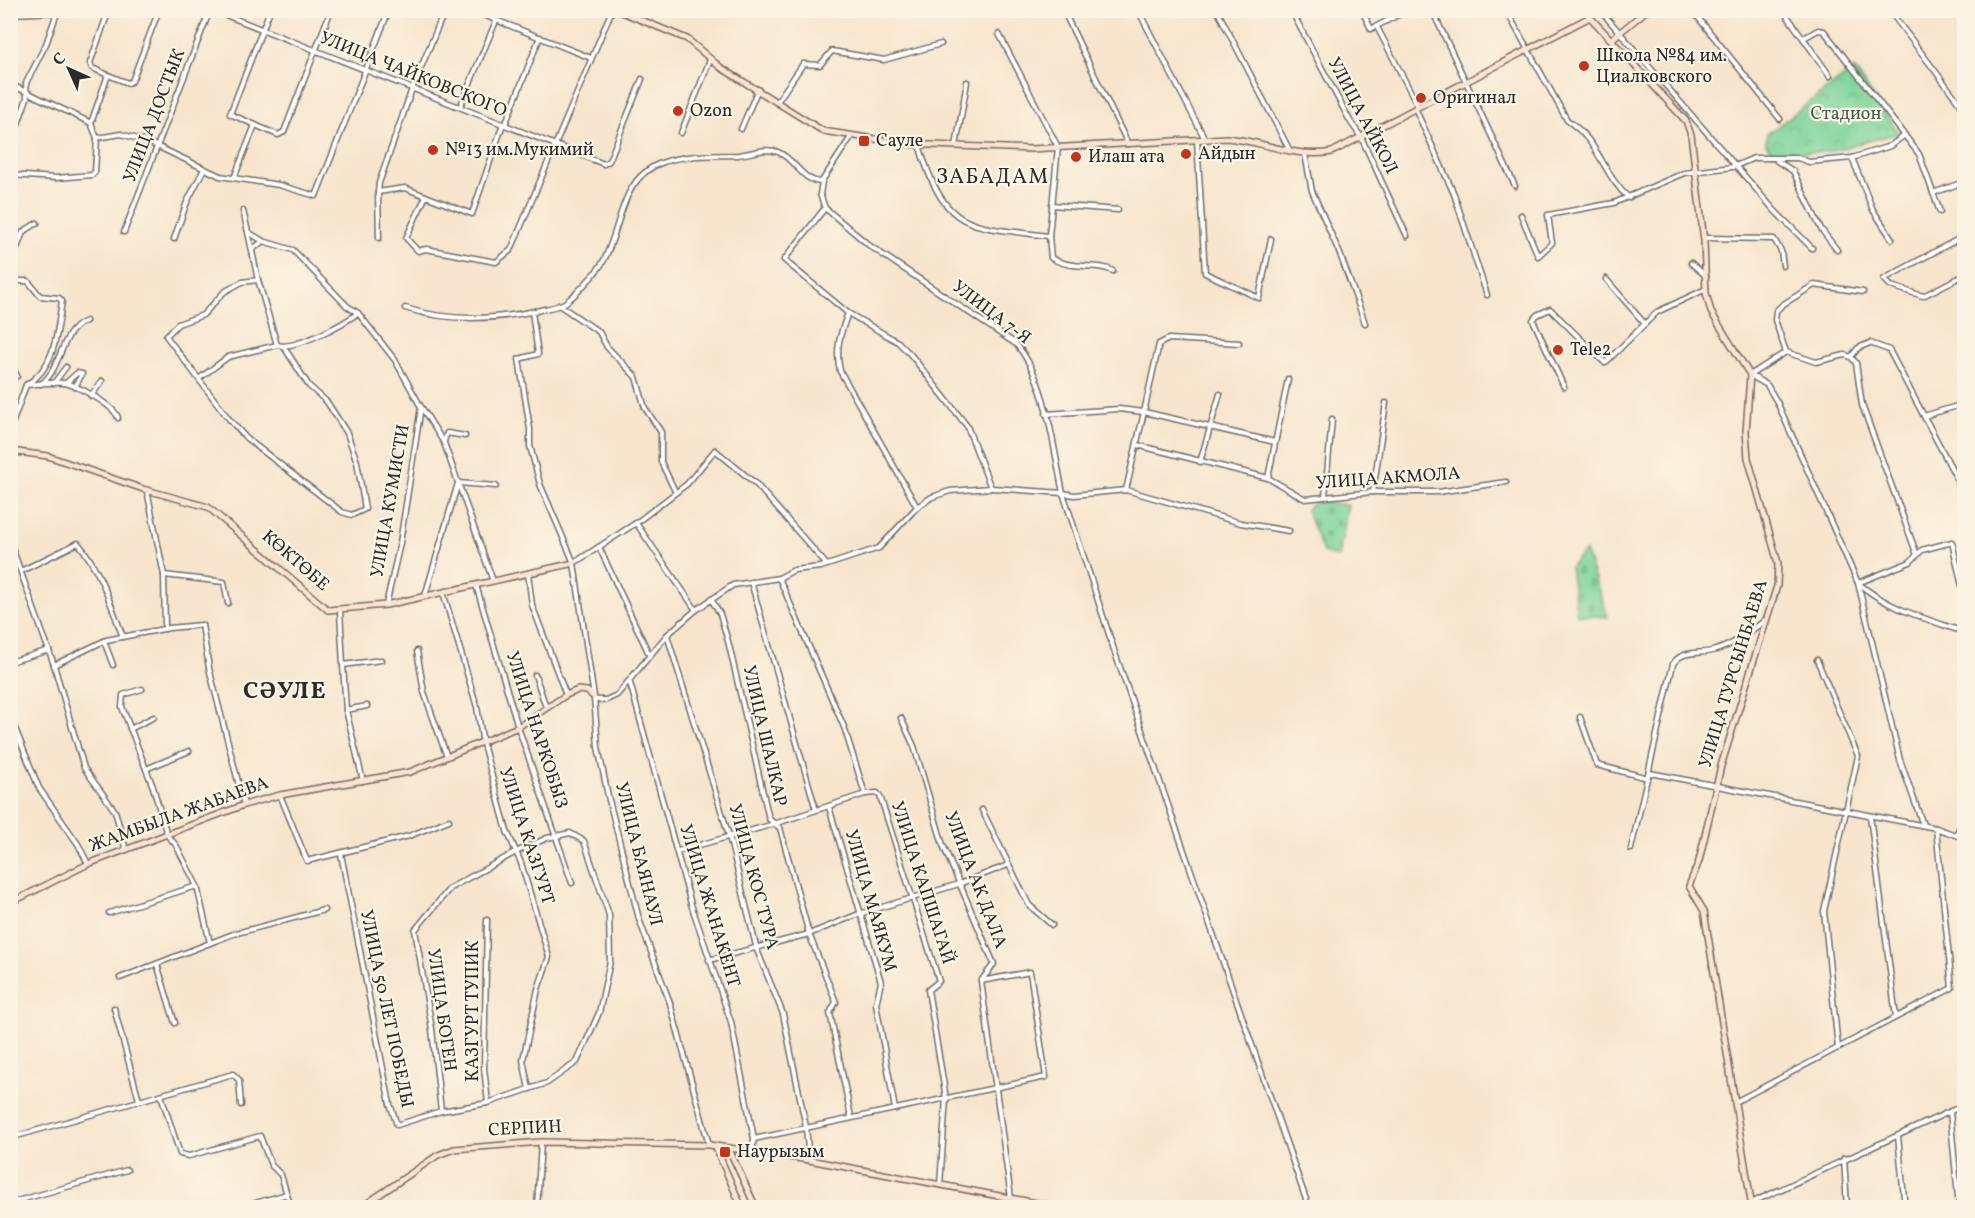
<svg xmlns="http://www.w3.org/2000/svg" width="1975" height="1218" viewBox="0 0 1975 1218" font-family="Vollkorn,serif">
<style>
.cemetery{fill:url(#cemetery-stones);stroke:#527f62;stroke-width:1.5}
.park{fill:url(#park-crowns);stroke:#527f62;stroke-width:1.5}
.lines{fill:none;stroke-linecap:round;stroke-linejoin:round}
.street-casing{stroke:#726c64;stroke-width:7}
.secondary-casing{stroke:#726c64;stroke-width:8}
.street{stroke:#fff;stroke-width:4}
.secondary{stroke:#fde4d1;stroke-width:5}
.poi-dot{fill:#c8321e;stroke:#fcf5e5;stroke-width:2}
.labels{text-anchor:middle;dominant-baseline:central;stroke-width:4.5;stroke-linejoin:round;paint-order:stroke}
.poi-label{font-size:18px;fill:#2b2b2b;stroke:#fcf5e5;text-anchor:start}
.street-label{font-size:18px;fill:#2b2b2b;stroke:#fcf5e5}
.park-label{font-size:18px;fill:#435d4c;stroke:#fcf5e5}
.quarter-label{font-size:21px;letter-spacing:1.5px;fill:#2b2b2b;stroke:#fcf5e5}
.district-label{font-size:24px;font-weight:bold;letter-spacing:1.5px;fill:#2b2b2b;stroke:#fcf5e5}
</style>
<defs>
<pattern id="cemetery-stones" width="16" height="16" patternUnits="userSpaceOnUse" patternTransform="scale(1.5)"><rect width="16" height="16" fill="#7ad398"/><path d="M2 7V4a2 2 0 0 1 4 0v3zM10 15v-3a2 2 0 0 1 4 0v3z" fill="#6ab583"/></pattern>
<pattern id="park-crowns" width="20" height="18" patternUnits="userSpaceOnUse" patternTransform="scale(1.5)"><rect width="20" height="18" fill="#7ad398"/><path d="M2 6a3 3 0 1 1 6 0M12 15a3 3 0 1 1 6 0" fill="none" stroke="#6ab583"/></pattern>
</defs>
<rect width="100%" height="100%" fill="#fcf5e5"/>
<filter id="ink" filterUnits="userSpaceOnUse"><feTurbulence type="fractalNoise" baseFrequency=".0167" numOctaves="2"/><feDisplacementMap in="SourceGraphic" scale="12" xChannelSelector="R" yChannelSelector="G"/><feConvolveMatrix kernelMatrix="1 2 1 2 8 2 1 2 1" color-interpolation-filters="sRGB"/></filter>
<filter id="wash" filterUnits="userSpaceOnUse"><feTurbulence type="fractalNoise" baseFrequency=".008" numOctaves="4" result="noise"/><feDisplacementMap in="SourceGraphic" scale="24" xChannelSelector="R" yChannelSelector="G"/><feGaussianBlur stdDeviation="1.35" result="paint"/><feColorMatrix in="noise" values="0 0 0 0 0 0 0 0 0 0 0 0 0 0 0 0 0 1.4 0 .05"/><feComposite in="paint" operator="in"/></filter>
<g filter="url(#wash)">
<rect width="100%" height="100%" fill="#f7e5cd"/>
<!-- cemetery -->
<g class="cemetery">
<path d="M1316 501 1348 505 1339 558 1323 552 1306 510Z"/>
<path d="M1585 551 1608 617 1577 615 1570 567Z"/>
</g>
<!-- park -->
<path class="park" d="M1854 69 1899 133 1828 152 1772 153 1766 143 1767 134Z"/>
</g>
<g filter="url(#ink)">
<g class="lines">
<defs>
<g id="street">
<path d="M213 10 604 164 609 161 642 79"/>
<path d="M270 10 230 114 278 135 284 132 331 10"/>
<path d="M445 10 412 89 379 183 378 192 405 188 472 214 503 124"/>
<path d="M471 10 591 58"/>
<path d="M1063 10 1128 144"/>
<path d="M1138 10 1205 139"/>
<path d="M1217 10 1290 151"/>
<path d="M1291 10 1350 121 1361 137 1407 236"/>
<path d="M1362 10 1371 29 1408 10"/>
<path d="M1432 10 1515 186"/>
<path d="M1506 10 1567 120C1601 143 1602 174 1629 198"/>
<path d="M1585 10 1590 17"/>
<path d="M1600 10 1775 211 1812 248"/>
<path d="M1692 10 1780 119"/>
<path d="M1783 10 1830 76"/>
<path d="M1889 10 1964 109"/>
<path d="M10 14 58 12"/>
<path d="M1377 27 1418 106"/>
<path d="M999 34 1058 147 1049 236"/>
<path d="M1804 38 1818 30 1824 31 1919 154 1940 212"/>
<path d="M108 75 128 83 132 81 159 10"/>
<path d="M10 84 91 123"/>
<path d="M777 102 803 64 820 65 832 51 884 60 941 44"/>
<path d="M460 107 496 21"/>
<path d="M1415 108 1454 194 1487 295"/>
<path d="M91 123 108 75 92 68 90 63 109 10"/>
<path d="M505 125 540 37"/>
<path d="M741 129 758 89"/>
<path d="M681 133 710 60"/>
<path d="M97 138 121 134 148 142 220 176 279 185 316 196 389 10"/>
<path d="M1197 140 1205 273 1259 298 1271 239"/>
<path d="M919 145C946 233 967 225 1049 236L1051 258C1074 271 1097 262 1113 271"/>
<path d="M956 146 967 82"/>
<path d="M10 147 27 98 26 83 46 44 58 10"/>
<path d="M1305 154 1312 191 1340 254 1365 323"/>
<path d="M1852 158 1873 210 1892 239"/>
<path d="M1777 161 1793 171 1821 229 1837 250"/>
<path d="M10 175 56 178 92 175 95 172 97 138 91 123"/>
<path d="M234 178 255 125"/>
<path d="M822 181 851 137"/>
<path d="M378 192 379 238"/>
<path d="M1933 193 1964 182"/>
<path d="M426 196 406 238 418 251 426 249 496 262 511 250 612 10"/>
<path d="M1052 205 1118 210"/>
<path d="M825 208 870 246 1016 344C1047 380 1053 447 1063 493L992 488"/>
<path d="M243 211 248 232 263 241 293 250 347 306 358 313 395 360 421 407 400 543 386 605"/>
<path d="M1521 215 1538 256 1552 243 1548 215 1614 203 1684 173 1733 167 1754 158H1798L1809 162 1852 158 1890 146 1905 135"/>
<path d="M124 232 210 10"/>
<path d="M248 232 258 280 242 282 224 292 203 315 178 324 166 336 229 419 246 438 342 512 352 515 365 509 357 462 347 433 327 402 309 386 284 347"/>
<path d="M1964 236 1884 279 1891 286 1923 296 1964 275"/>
<path d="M1704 238 1774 239 1781 251 1783 266"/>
<path d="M174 239 187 202 204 169"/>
<path d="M253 249 263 241"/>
<path d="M1691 263 1706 276"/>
<path d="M10 267 23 232 37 223"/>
<path d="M1606 279 1645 324"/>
<path d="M258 280 277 345C295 350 342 325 358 313"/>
<path d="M10 281H28L40 296 59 298 62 301C57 332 56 367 26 385L10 430"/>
<path d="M559 305 599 332 607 347 636 377 645 408 661 432V462L675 491"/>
<path d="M405 308C449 322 495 320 540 310 548 308 559 307 566 302 576 295 597 272 603 262 622 228 619 179 661 163 685 154 712 156 738 155 751 154 765 147 778 152 795 159 802 182 822 182L820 194 825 208 784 260 848 313 898 342 911 355 967 426 991 488 950 491 932 497 917 507 879 548 821 567 794 570 779 578 733 585 696 610 667 635 617 695 606 700H594"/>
<path d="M532 312 538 354 519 359 530 429V446L540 484 574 563 594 697 598 747 608 796 639 919 670 1003 709 1145"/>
<path d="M848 313C840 334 835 349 840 371L917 507"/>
<path d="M1786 352 1775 320 1776 311 1782 305 1814 285 1863 292"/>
<path d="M1851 357 1858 348 1870 343 1889 350 1964 492"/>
<path d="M10 361 17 376"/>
<path d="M1750 375 1767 385 1777 402 1858 583C1888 609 1927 619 1964 632"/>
<path d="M1750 375 1786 352 1816 362 1845 355 1851 357 1856 363 1862 405 1917 555"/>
<path d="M200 378 228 357 277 345"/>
<path d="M54 383 66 367"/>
<path d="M66 383 77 373 82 374 75 387"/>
<path d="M41 384C63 368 59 331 86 321"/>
<path d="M26 385C38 384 52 382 64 383 77 385 115 406 118 418"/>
<path d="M1564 387 1533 320 1537 315 1550 309 1605 363 1657 312 1706 289"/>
<path d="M91 396 102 381"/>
<path d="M422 408 444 443 493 581"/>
<path d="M1046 414 1119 409 1144 412 1159 344 1169 339 1239 343"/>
<path d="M1924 416 1964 404"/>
<path d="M444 441 447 433 465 436"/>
<path d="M1137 445 1268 478 1305 499 1373 492H1438L1506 482"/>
<path d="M1200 462 1220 394"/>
<path d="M1268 478 1288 379"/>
<path d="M147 490 164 575 165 629"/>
<path d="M1126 490 1144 412 1275 442"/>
<path d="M1373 492 1386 403"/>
<path d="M1325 496 1332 419"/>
<path d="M636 523 687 484 715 450 756 484 826 564"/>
<path d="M1289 531 1241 523 1126 490 1074 495 1063 493 1116 656 1309 1208"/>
<path d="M10 542 53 662 84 768 115 811 126 850"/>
<path d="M599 547 649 654"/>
<path d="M574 563 636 523 696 610"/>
<path d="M21 571 78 543C100 569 111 605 123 637"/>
<path d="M528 573 532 605 566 695"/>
<path d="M164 575 224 582 228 603"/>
<path d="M779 578 844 727 865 794 877 793 880 796 939 981 928 990 946 1098 940 1185"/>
<path d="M751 582 816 810"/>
<path d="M476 585 518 727 572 883"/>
<path d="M443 592 477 707 483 744 507 831 521 863 549 957 538 989 523 1060 529 1089"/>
<path d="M425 596 458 483 496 486"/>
<path d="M711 599 720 614 729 645 769 819 780 828 809 934 836 1002 830 1013 851 1117"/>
<path d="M340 610 343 665 381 660"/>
<path d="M667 635 729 836 757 950 783 1014 806 1127 809 1160"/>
<path d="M104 641 113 665"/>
<path d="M417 651 424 692 447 757"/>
<path d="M1817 660 1858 756 1824 911 1838 1048"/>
<path d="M10 662 49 650"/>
<path d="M54 665 106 640 169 628 202 625 209 668 244 805"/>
<path d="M343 665 346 710 367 706"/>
<path d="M535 675 546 707"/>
<path d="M630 683 691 904 731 1022 754 1139"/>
<path d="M142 689 123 695 122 707 153 787 167 835 176 845 197 886"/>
<path d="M346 710 363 781"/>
<path d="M10 716 39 788 78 844 88 864"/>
<path d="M1580 717 1597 765 1648 778"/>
<path d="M901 718 914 746 943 845 994 964 981 981 1011 1198"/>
<path d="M130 729 154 717"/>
<path d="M146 769 189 751"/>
<path d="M1650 773 1936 828 1964 838"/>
<path d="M280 795 307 861 409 836 449 820"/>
<path d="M829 807 881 982 876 1004 895 1109"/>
<path d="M982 810 1029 905 1052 925"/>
<path d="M1870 816 1896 1017"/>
<path d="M1923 825 1900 760 1858 583 1910 562 1922 550 1952 542 1964 595"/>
<path d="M570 833 584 841 609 915 610 961 599 1013 577 1062 547 1083 488 1103 441 1111 432 1029 415 930 450 888 516 852 547 838Z"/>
<path d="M1956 835 1964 818"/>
<path d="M1631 849 1673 664C1682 649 1701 655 1716 650 1733 645 1752 631 1765 620"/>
<path d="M678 851 774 824 865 794"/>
<path d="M341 854 390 1104 397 1125 441 1111"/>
<path d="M109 913 197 886 210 943 120 978"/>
<path d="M487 920 484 1068 488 1103"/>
<path d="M210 943 233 934 324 910"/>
<path d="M709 960 809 934 859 914 959 884 1008 865"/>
<path d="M157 964 175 1023"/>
<path d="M114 1008 139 1100"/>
<path d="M161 1095 180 1154 189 1156 260 1136 271 1165 281 1175 291 1208"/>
<path d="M1735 1102 1952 988 1936 828"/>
<path d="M1950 1112 1959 1208"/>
<path d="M1898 1136 1905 1208"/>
<path d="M10 1138 233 1074 239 1080 241 1105"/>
<path d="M752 1151 754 1139 1046 1077 1030 972 981 981"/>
<path d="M1844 1158 1847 1208"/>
<path d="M10 1203 127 1170"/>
<path d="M1751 1203 1964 1105"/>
<path d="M238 1208 287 1194"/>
<path d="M537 1208 541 1142"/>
</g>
<g id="secondary">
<path d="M617 10 687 39 720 67 823 131 907 144 1031 149 1227 138C1263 141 1296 159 1332 152L1590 17 1686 121 1691 135 1704 241 1706 293 1711 312 1750 375 1746 432 1748 458 1778 563 1777 586 1721 766 1699 861 1689 886 1704 911 1752 1208"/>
<path d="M1612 39 1647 10"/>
<path d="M10 451 48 456 143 489 208 507 328 610 386 605 574 563"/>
<path d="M10 903 88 864 244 805 280 795 410 772 518 727 566 695 578 690 587 691 594 697"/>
<path d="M715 1146 742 1208"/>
<path d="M729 1149 756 1208"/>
<path d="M360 1208 438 1155 454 1149 541 1142 709 1145 809 1160 1063 1208"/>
</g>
</defs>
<!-- street casing -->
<use href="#street" class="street-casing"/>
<!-- secondary casing -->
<use href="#secondary" class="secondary-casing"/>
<!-- street -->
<use href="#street" class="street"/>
<!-- secondary -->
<use href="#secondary" class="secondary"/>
</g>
</g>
<!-- markers -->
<g class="poi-dot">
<circle cx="1584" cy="66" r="6"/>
<circle cx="1421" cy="98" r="6"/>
<circle cx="678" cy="111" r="6"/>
<rect x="858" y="135" width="12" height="12" rx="3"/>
<circle cx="433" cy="150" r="6"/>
<circle cx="1186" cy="154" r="6"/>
<circle cx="1076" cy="157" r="6"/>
<circle cx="1558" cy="350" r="6"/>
<rect x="719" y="1146" width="12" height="12" rx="3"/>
</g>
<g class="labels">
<!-- poi labels -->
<g class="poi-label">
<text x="1596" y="56">Школа №84 им.<tspan x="1596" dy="21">Циалковского</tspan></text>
<text x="1433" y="98">Оригинал</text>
<text x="690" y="111">Ozon</text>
<text x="876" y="141">Сауле</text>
<text x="445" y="150">№13 им.Мукимий</text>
<text x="1198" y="154">Айдын</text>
<text x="1088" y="157">Илаш ата</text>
<text x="1570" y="350">Tele2</text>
<text x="737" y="1152">Наурызым</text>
</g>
<!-- street labels -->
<g class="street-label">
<text transform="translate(413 75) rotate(22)">УЛИЦА ЧАЙКОВСКОГО</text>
<text transform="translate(155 116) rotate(-69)">УЛИЦА ДОСТЫК</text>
<text transform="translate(1362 116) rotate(62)">УЛИЦА АЙКОЛ</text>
<text transform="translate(991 313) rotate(37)">УЛИЦА 7-Я</text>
<text transform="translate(1388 479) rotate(-4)">УЛИЦА АКМОЛА</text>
<text transform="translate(391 501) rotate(-80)">УЛИЦА КУМИСТИ</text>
<text transform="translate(295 561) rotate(41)">КӨКТӨБЕ</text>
<text transform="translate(1734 674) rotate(-73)">УЛИЦА ТУРСЫНБАЕВА</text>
<text transform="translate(536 730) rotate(72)">УЛИЦА НАРКОБЫЗ</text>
<text transform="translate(764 736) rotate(77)">УЛИЦА ШАЛКАР</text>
<text transform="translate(179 815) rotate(-20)">ЖАМБЫЛА ЖАБАЕВА</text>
<text transform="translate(526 836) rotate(72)">УЛИЦА КАЗГУРТ</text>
<text transform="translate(638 854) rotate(76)">УЛИЦА БАЯНАУЛ</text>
<text transform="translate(753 877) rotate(75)">УЛИЦА КОС ТУРА</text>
<text transform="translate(975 880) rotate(69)">УЛИЦА АК ДАЛА</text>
<text transform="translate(922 883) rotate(72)">УЛИЦА КАПШАГАЙ</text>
<text transform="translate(870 901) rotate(74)">УЛИЦА МАЯКУМ</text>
<text transform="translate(709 906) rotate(73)">УЛИЦА ЖАНАКЕНТ</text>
<text transform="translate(386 1009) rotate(78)">УЛИЦА 50 ЛЕТ ПОБЕДЫ</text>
<text transform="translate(441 1010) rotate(82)">УЛИЦА БОГЕН</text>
<text transform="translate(473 1011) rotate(-90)">КАЗГУРТ ТУПИК</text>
<text transform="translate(525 1129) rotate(-3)">СЕРПИН</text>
</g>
<!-- park labels -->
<g class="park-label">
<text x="1846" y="114">Стадион</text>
</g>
<!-- quarter labels -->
<g class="quarter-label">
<text x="993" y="177">ЗАБАДАМ</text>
</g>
<!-- district labels -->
<g class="district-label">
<text x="285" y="692">СӘУЛЕ</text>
</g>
</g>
<!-- margin -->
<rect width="1975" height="1218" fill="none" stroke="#fcf5e5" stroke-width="36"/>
<!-- north arrow -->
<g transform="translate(69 69) rotate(315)" stroke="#fcf5e5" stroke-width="4.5" paint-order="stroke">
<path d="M0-4.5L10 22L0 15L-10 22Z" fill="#2b2b2b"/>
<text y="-9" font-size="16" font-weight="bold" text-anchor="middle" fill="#2b2b2b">С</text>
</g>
</svg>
